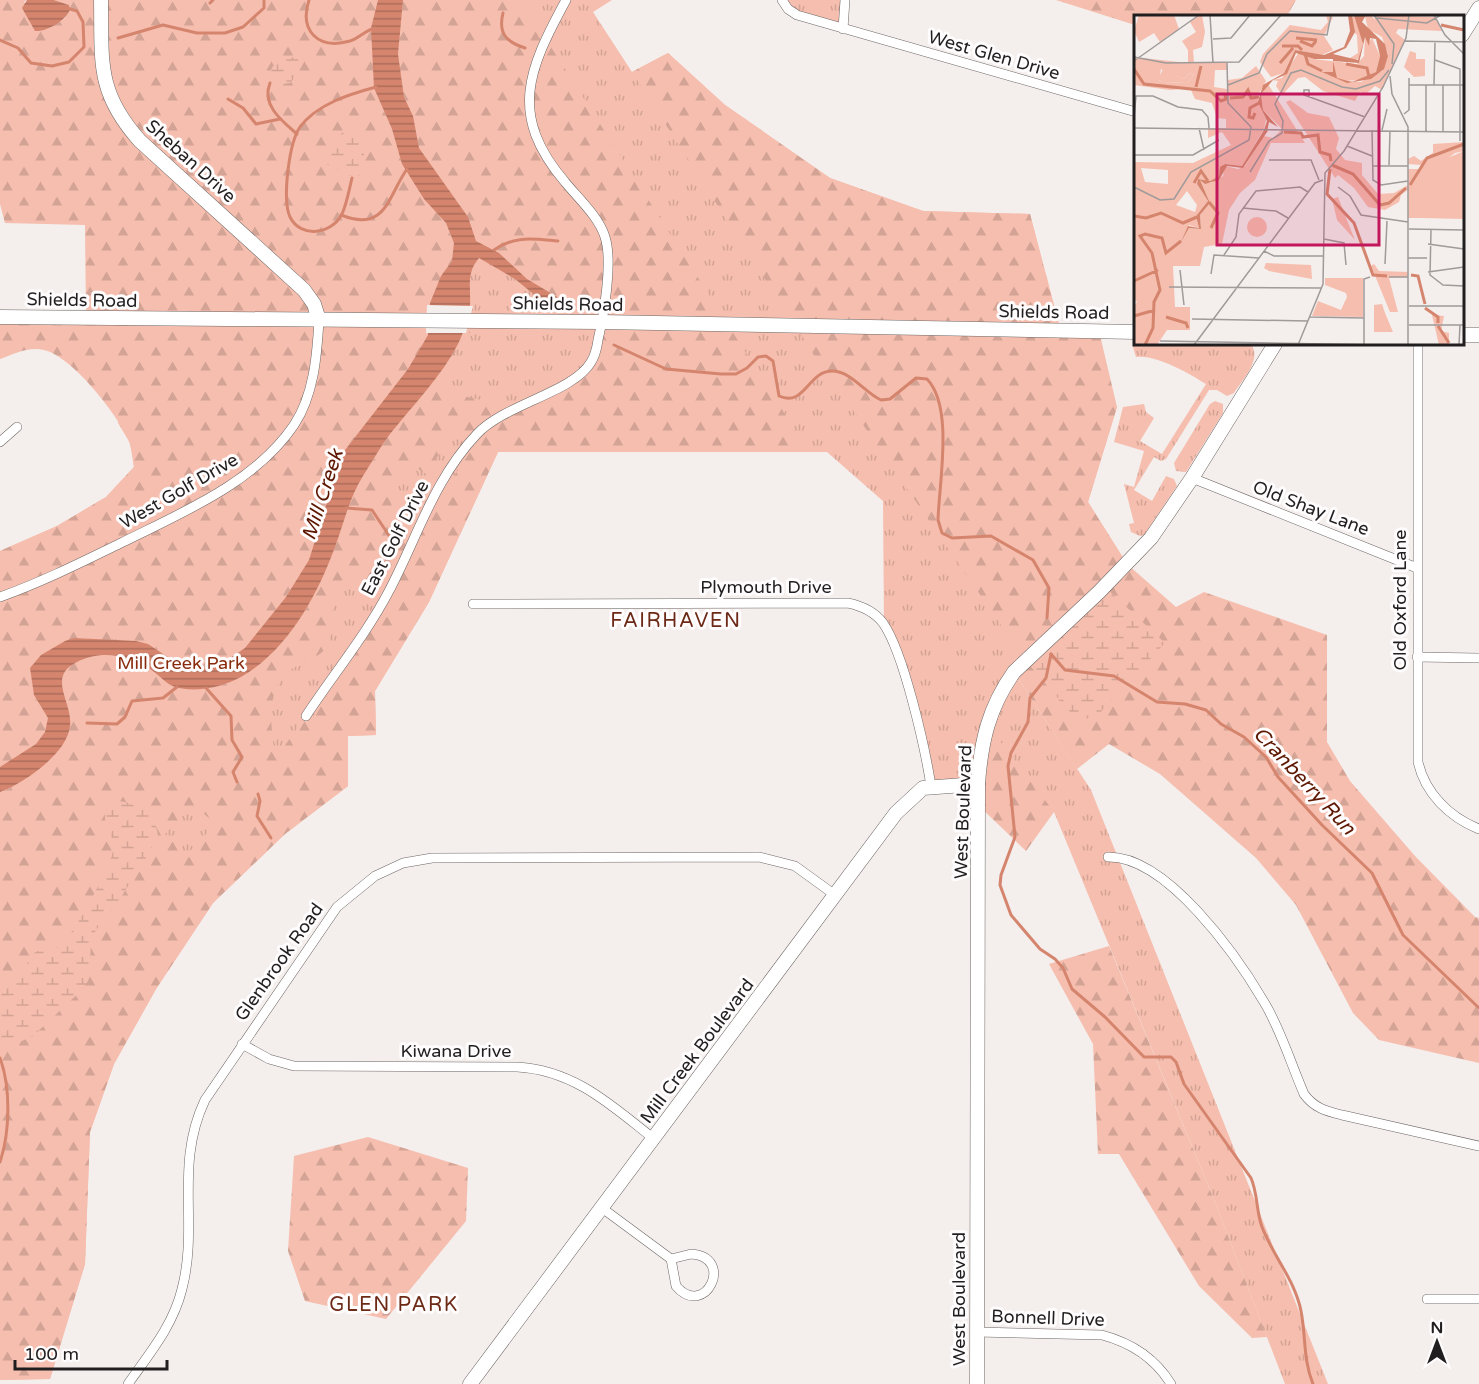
<svg xmlns="http://www.w3.org/2000/svg" width="1479" height="1384" viewBox="0 0 1479 1384" font-family="'Varela Round',sans-serif">
<style>
.grass{fill:url(#grass-tufts)}
.forest{fill:url(#forest-firs);fill-rule:evenodd}
.wetland{fill:url(#wetland-marsh)}
.water{fill:url(#water-rules)}
.pier{fill:#f4eeec}
.lines{fill:none;stroke-linecap:round;stroke-linejoin:round}
.stream{stroke:#d5856e;stroke-width:3}
.street-casing{stroke:#6c6765;stroke-width:10}
.secondary-casing{stroke:#6c6765;stroke-width:15}
.street{stroke:#fff;stroke-width:9}
.secondary{stroke:#fff;stroke-width:14}
.labels{text-anchor:middle;dominant-baseline:central;stroke-width:6;stroke-linejoin:round;paint-order:stroke}
.street-label{font-size:18px;fill:#201e1e;stroke:#fefcfc}
.park-label{font-size:18px;fill:#882a0b;stroke:#fefcfc}
.water-label{font-size:20px;font-style:italic;fill:#5d1600;stroke:#fefcfc}
.neighbourhood-label{font-size:20px;letter-spacing:1.5px;fill:#6c2916;stroke:#fefcfc}
.inset-river{fill:none;stroke:#d5856e;stroke-width:3}
.inset-road{fill:none;stroke:#9f9b9a;stroke-width:1.5}
.view{fill:#c2185b;fill-opacity:0.15;stroke:#c2185b;stroke-width:3}
.inset-edge{fill:none;stroke:#201e1e;stroke-width:3}
</style>
<defs>
<pattern id="grass-tufts" width="24" height="20" patternUnits="userSpaceOnUse" patternTransform="scale(1.5)"><rect width="24" height="20" fill="#f6beae"/><path d="M3 7l-1-3M5 7V3M7 7l1-3M15 17l-1-3M17 17v-4M19 17l1-3" fill="none" stroke="#d3a395"/></pattern>
<pattern id="forest-firs" width="22" height="20" patternUnits="userSpaceOnUse" patternTransform="scale(1.5)"><rect width="22" height="20" fill="#f6beae"/><path d="M5 1l3.5 6h-7zM16 11l3.5 6h-7z" fill="#d3a395"/></pattern>
<pattern id="wetland-marsh" width="20" height="14" patternUnits="userSpaceOnUse" patternTransform="scale(1.5)"><rect width="20" height="14" fill="#f6beae"/><path d="M1 5h8M5 5V1M11 12h8M15 12V8" fill="none" stroke="#d3a395"/></pattern>
<pattern id="water-rules" width="6" height="5" patternUnits="userSpaceOnUse" patternTransform="scale(1.5)"><rect width="6" height="5" fill="#d5856e"/><path d="M0 2.5h6" fill="none" stroke="#ac6c5a"/></pattern>
</defs>
<rect width="100%" height="100%" fill="#f4eeec"/>
<!-- grass -->
<g class="grass">
<path d="M100 0H612L593 12 632 72 668 53 725 105 830 178 923 211 1030 214 1061 331 1117 407 1088 502 1127 564 1014 672 1091 790 1328 1384H1285L1213 1197 1054 812 978 784 931 786 897 654 884 625 883 501 827 452H498L429 602 375 691 376 735 348 736V786L285 834 213 903 156 989 114 1064 90 1132 85 1264 50 1379 0 1380V551L57 526 106 497 134 467 130 443 118 423Z"/>
<path d="M782 0H845L843 29 795 14Z"/>
<path d="M1135 341 1136 344H1251C1262 360 1243 379 1234 393L1227 396 1217 390H1209L1166 459 1161 461 1154 457 1134 490 1152 501 1166 476 1174 479 1177 486 1144 535 1140 536 1131 532 1129 524 1134 523 1124 484 1134 487 1144 451 1114 442 1123 407 1144 404 1146 412 1154 418 1140 441 1162 454 1206 384C1190 374 1156 354 1136 357L1133 347Z"/>
<path d="M1215 401 1223 404V413L1186 472 1176 471 1174 463 1210 404Z"/>
</g>
<!-- forest -->
<g class="forest">
<path d="M0 0H27L24 2 49 28 65 18 70 9 69 5 54 0H378L372 22 374 88 392 129 402 164 424 199 446 223 454 243 452 261 441 276 430 303 486 321V333H463L451 363 431 389 514 407 562 385 591 362 600 322 558 321V310L563 301 516 271 499 253 476 241 470 222 419 148 413 116 404 97 399 72V38L403 0H521L809 452H498L429 602 375 691 376 735 348 736V786L285 834 213 903 156 989 114 1064 90 1132 85 1264 50 1379 0 1380V792L18 785 66 703 61 689 65 671 75 662 90 656 102 655 139 661 189 689 210 688 259 665 302 617 335 548 355 488 389 435 401 422 428 335 408 369 342 454 309 560 286 597 245 648 217 667 193 669 183 667 149 644 113 639 30 682C34 694 42 703 46 715 56 740 17 758 0 767V551L57 526 106 497 134 467C133 459 132 451 130 444 121 418 72 356 44 350 29 346 14 354 0 359V317H86L85 225 5 223 0 204ZM453 434 473 448 447 486 427 472ZM405 467H415L441 483 413 537C392 518 378 488 405 467ZM346 582C357 584 377 602 382 613L312 719 306 716 276 758C270 729 264 681 297 666 307 660 321 657 327 646 335 631 331 604 336 587ZM196 807 216 824 186 855 165 834 189 809Z"/>
<path d="M1056 0H1296L1287 16H1136L1135 25Z"/>
<path d="M668 53 725 105 830 178 923 211 1030 214 1060 330 1099 331 1117 407 1088 502 1127 564 1176 607 1204 592 1327 635V742L1350 781 1415 856 1475 917 1479 918V1063L1379 1040 1353 1013 1296 905 1256 858 1160 774 1109 744 1077 769 1014 672 1025 660 795 326 632 72Z"/>
<path d="M986 723 1054 812 1026 851 979 806Z"/>
<path d="M1109 946 1213 1197 1267 1337 1252 1338 1199 1286 1119 1154H1098L1093 1044 1049 964Z"/>
<path d="M368 1137 468 1168 466 1221 386 1319 305 1301 288 1251 294 1156Z"/>
</g>
<!-- wetland -->
<g class="wetland">
<path d="M288 56 298 59 299 73 290 83 274 85 269 78C270 67 277 59 288 56Z"/>
<path d="M349 127 360 131C366 145 366 167 356 178L329 166 323 160 327 146Z"/>
<path d="M1105 587 1165 643 1096 717 1077 720 1025 660Z"/>
<path d="M118 801C139 803 158 816 158 838L120 899 96 930 91 943 89 979 83 989 33 1036 0 1051V989C8 985 17 980 22 973 27 966 27 959 34 953 42 947 52 951 60 946 72 938 112 865 113 850 115 830 97 822 109 803Z"/>
</g>
<!-- water -->
<g class="water">
<path d="M27 0H54L69 5 70 9C67 20 47 32 35 31L22 8Z"/>
<path d="M378 0H403L398 54 404 97 413 116 419 148 468 217 476 241 499 253 527 279 564 301 558 310H553L515 279 479 258C466 273 471 287 470 305 468 319 464 331 458 344 441 377 413 405 390 434 380 447 372 462 363 476 349 498 344 523 335 547 317 596 288 650 241 677 223 687 195 693 175 687 166 684 158 674 150 669 129 654 99 650 77 662 46 677 73 702 70 726 67 754 24 783 0 792V767L36 744 45 732 48 718 34 695 30 668 41 655 65 641 74 638 136 641 148 644 183 667 193 669 217 667 245 648 286 597 309 560 342 454 408 369 428 335 430 303 441 276 452 261 454 243 446 223 424 199 402 164 392 129 374 88 371 28Z"/>
</g>
<!-- pier -->
<path class="pier" d="M427 305 473 306 466 333H426Z"/>
<g class="lines">
<!-- stream -->
<g class="stream">
<path d="M309 0C299 31 318 50 350 41 359 38 366 30 375 28"/>
<path d="M210 3 213 0"/>
<path d="M503 13C498 33 506 42 525 48"/>
<path d="M118 38 163 25 197 33H225L243 27 264 8V0"/>
<path d="M0 40 18 48 31 63 52 66 69 62 84 47 83 22 77 11 70 9"/>
<path d="M270 83C261 105 282 121 297 134"/>
<path d="M228 99 243 108 256 124 280 119"/>
<path d="M352 178C349 190 347 203 342 214 332 234 301 239 290 217 282 199 289 143 300 127 317 104 350 94 376 87"/>
<path d="M341 215C386 233 388 196 407 169"/>
<path d="M494 250C515 235 534 239 558 241"/>
<path d="M614 345 666 369 721 374H736L747 368 758 357 766 356 773 361 779 396C805 408 808 370 833 371 852 372 865 393 881 400L890 399 916 378 927 379C954 407 939 483 938 520L942 533 952 538 991 536 1033 560 1049 588 1047 618"/>
<path d="M346 508 372 510 390 537"/>
<path d="M1051 654 1046 678 1030 698 1028 722 1011 753 1008 766 1015 837 1001 875 1000 885 1011 915 1040 949 1055 959 1063 968 1072 989 1105 1017 1144 1057H1171L1176 1062 1184 1084 1251 1178C1258 1194 1256 1211 1262 1227 1273 1256 1295 1280 1301 1311 1306 1336 1303 1360 1313 1384"/>
<path d="M1051 654 1065 670 1114 676 1157 702 1185 704 1206 710 1221 724 1244 737 1266 757 1278 777 1322 825 1372 873 1403 935 1479 1008"/>
<path d="M206 688 231 716 232 740 242 757 233 772 237 782"/>
<path d="M87 723 117 724 125 717 132 701 163 698 177 687"/>
<path d="M258 794 260 801 257 816 271 838"/>
<path d="M0 1058C11 1088 10 1132 0 1162"/>
</g>
<defs>
<g id="street">
<path d="M782 0 788 9 797 15 1136 112"/>
<path d="M843 29 845 0"/>
<path d="M1418 344V762C1425 793 1449 817 1479 829"/>
<path d="M0 442 17 427"/>
<path d="M1192 478 1417 568"/>
<path d="M0 597C42 582 82 562 121 543 181 513 255 483 294 425 314 395 317 355 319 320"/>
<path d="M473 604 848 603C862 606 874 611 883 623 904 653 925 748 931 786"/>
<path d="M1417 657 1479 658"/>
<path d="M306 716C333 675 366 635 389 591 417 538 434 479 477 434 505 404 574 392 591 362 595 356 597 347 598 340 604 314 613 262 605 237 599 217 578 198 565 182 508 115 528 70 566 0"/>
<path d="M1108 857C1167 856 1237 956 1264 1002 1281 1030 1291 1064 1304 1094 1314 1108 1326 1111 1342 1115L1479 1146"/>
<path d="M242 1044 269 1059 294 1066 517 1067C574 1070 611 1105 654 1139"/>
<path d="M602 1208 671 1259"/>
<path d="M691 1254C736 1257 705 1320 676 1286L671 1259Z"/>
<path d="M1427 1299H1479"/>
<path d="M977 1332 1102 1335C1132 1343 1155 1358 1171 1384"/>
<path d="M128 1384C149 1354 173 1326 182 1289 199 1224 174 1165 205 1100L337 907 375 876 403 863 432 858 759 857 795 866 835 895"/>
</g>
<g id="secondary">
<path d="M101 0C102 61 96 92 140 141L304 290 314 304 319 320"/>
<path d="M1462 35 1479 8"/>
<path d="M0 317 601 322 1136 332"/>
<path d="M1462 335H1479"/>
<path d="M470 1384 896 813 923 788 978 784"/>
<path d="M977 1384 978 784C981 741 989 707 1014 672L1099 592 1151 538 1192 478 1275 344"/>
</g>
</defs>
<!-- street casing -->
<use href="#street" class="street-casing"/>
<!-- secondary casing -->
<use href="#secondary" class="secondary-casing"/>
<!-- street -->
<use href="#street" class="street"/>
<!-- secondary -->
<use href="#secondary" class="secondary"/>
</g>
<g class="labels">
<!-- street labels -->
<g class="street-label">
<text transform="translate(994 55) rotate(16)">West Glen Drive</text>
<text transform="translate(191 161) rotate(42)">Sheban Drive</text>
<text transform="translate(82 300) rotate(1)">Shields Road</text>
<text transform="translate(568 304) rotate(1)">Shields Road</text>
<text transform="translate(1054 312) rotate(1)">Shields Road</text>
<text transform="translate(179 491) rotate(-30)">West Golf Drive</text>
<text transform="translate(1311 508) rotate(21)">Old Shay Lane</text>
<text transform="translate(395 538) rotate(-63)">East Golf Drive</text>
<text x="766" y="587">Plymouth Drive</text>
<text transform="translate(1400 600) rotate(-90)">Old Oxford Lane</text>
<text transform="translate(963 812) rotate(-88)">West Boulevard</text>
<text transform="translate(279 962) rotate(-55)">Glenbrook Road</text>
<text x="456" y="1051">Kiwana Drive</text>
<text transform="translate(697 1051) rotate(-53)">Mill Creek Boulevard</text>
<text transform="translate(959 1299) rotate(-90)">West Boulevard</text>
<text transform="translate(1048 1318) rotate(2)">Bonnell Drive</text>
</g>
<!-- park labels -->
<g class="park-label">
<text x="181" y="663">Mill Creek Park</text>
</g>
<!-- water labels -->
<g class="water-label">
<text transform="translate(323 495) rotate(-72)">Mill Creek</text>
<text transform="translate(1304 781) rotate(47)">Cranberry Run</text>
</g>
<!-- neighbourhood labels -->
<g class="neighbourhood-label">
<text x="676" y="621">FAIRHAVEN</text>
<text x="394" y="1305">GLEN PARK</text>
</g>
</g>
<!-- overview -->
<g transform="translate(1134 15)">
<rect width="330" height="330" fill="#f4eeec"/>
<path d="M288 191H330V204L288 203ZM191 263H229V302L178 301 184 286 207 295 213 282 212 278 191 270ZM298 300 310 301 307 316 315 318V330H305Z" fill="#f6beae"/>
<path d="M5 0H40L45 14 26 27 20 18 5 27 0 16ZM65 0H68L71 17 68 32 59 35 60 48H93L94 55H81L80 72 93 74 94 65 108 63 122 51 132 66 123 82 132 105 130 114H136L130 121 139 123 148 114 129 95 127 80 134 69 171 128H137L121 165 106 178 95 195 88 229 70 232 66 251H39L41 292H56V315H33L23 330H0V292L3 287 0 284V147L59 148 97 130 88 117 74 123V113H92V104L83 103 78 88 61 84 56 73 36 75 0 70V42L54 48V35L48 26 62 17 56 7ZM27 54 50 64 56 58 60 60 53 68 28 67 25 65ZM130 114 133 115 111 151 104 154 91 151 89 161 77 168 66 165 76 188 66 200 67 214 55 213 46 229 55 210 65 213 62 201 74 186 63 169 64 164 76 166 85 161 90 149 108 151ZM7 153 34 155V169L11 167ZM53 176 63 190 61 197 42 190ZM192 0 199 2 190 21 199 35 188 40 161 35 150 58 137 62 126 47 129 39 156 10 187 15 194 7ZM237 0 241 5 240 0 301 2 308 16 264 14 262 18 271 25 248 75 241 71 232 79 226 77 221 86 189 76 171 62 164 63 148 80 142 71 144 66 138 65 148 63 165 37 179 44 223 49 230 41 231 22 235 27 238 23 246 41 242 57 225 65 210 66 227 67 248 56 254 39 248 22 234 14 231 1ZM276 36 282 38V44H291V61L280 62 270 52ZM156 85 174 98 195 102 205 123 202 134 211 145 228 148V160L244 179 260 178 274 170 287 154V150L274 149V144L280 141 287 146 299 138V129L330 127V136L321 138 267 180 265 187 251 195 234 192 220 173 204 160 201 163 152 87ZM204 182 215 210 221 225 203 205 198 184ZM274 184 330 189V191L290 193 288 203H274ZM113 212a10 10 0 1 1 20 0a10 10 0 1 1-20 0ZM132 248 177 250 178 264 135 256 130 253ZM240 249 245 256 274 257V262L255 263 264 297H256L237 251ZM248 289 251 298 259 317H240V290Z" fill="#f6beae" fill-rule="evenodd"/>
<path d="M218 0 222 2 229 29 226 42 220 46 213 45 224 38 223 20 220 17 216 22ZM29 54 50 64 56 58 60 60 53 68 28 67 24 64Z" fill="#f6beae"/>
<path d="M330 136V191H274V154H287V146L299 138 306 137 307 146Z" fill="#f6beae"/>
<path d="M214 0 218 1 221 17 212 33 199 39 224 45 229 29 220 0H232L228 7 251 29 254 41 250 54 237 64 213 68 188 57H199V44H180L162 38 153 59 139 65 127 79 129 95 144 112 135 107 133 117 109 153 93 151 85 165 71 169 66 165 76 188 66 200 67 214 55 213 46 229 54 211 65 213 62 201 74 186 63 169 64 164 76 166 85 161 86 152 91 149 108 151 130 115 133 106 124 87 129 70 150 58 161 35 190 40 210 32 216 16ZM231 22 235 31 236 23 242 24 246 41 242 57 218 67 203 63 199 46 225 48Z" fill="#d5856e" fill-rule="evenodd"/>
<path class="inset-river" d="M307 10 330 15M162 23 183 25M166 26 178 31 182 26M148 31H164L168 35M171 39 174 49 188 56M146 48 159 33M212 49 233 53 235 62M0 54 10 69 76 76 87 86 92 84 91 80M62 72 67 51M96 83 109 82 114 75 117 83 125 82M121 98 119 103 115 102 116 93 125 88M150 117 167 118 169 122 184 120 186 137 196 140 197 146M198 150 219 159 246 190 255 188 272 173M196 154 193 179 220 208 239 260 253 261M60 168 67 156 74 166M276 170 293 143 330 129M75 187 84 198 77 213M0 201 12 203 27 198 49 208 63 202M277 260 284 261 291 289M0 266 24 255M291 293 304 302V308M0 301 21 295M32 302 52 308 54 313M304 311 315 328M11 330 19 313 20 287 26 275 18 238 6 221 11 219 28 223 32 238 47 226"/>
<path class="inset-road" d="M76 0 79 48M240 0 260 29 258 49M300 0 311 20 330 39M243 3 293 8 307 0M79 24 97 23 116 0M270 26 330 27M0 42 32 48 105 47 147 0M301 45 326 54V126M0 46 65 0M256 61 258 79 274 112V330M94 70 125 58 133 39 156 16 193 20 197 0M275 70H330M292 70V116M300 70 301 27M175 82V75H170V80L231 102M270 99 275 95V63M0 102 2 81H19L44 92 68 95 74 102 75 113M0 113 330 117M65 113 70 135M238 115 239 165 247 170 274 166M248 115 253 94M309 116V70M213 131 238 141M0 140H59L85 125M135 145H177L185 165M255 150 256 116M238 151H274M116 157 135 126 148 118 149 106 141 89 157 58 167 55 208 72 222 74 246 66 255 55M0 172 26 185 40 184 57 157 115 125 117 112 94 88 93 48M204 172 216 181 227 200 274 207M109 193 142 196 154 203M275 214 330 215M297 215 296 260 309 270 330 271M190 224 210 228 212 250M294 229 330 234M130 236 140 241H190M90 240 102 222 105 199 122 176 166 172 174 177M274 243H293M251 249 253 206M46 255 50 290M294 257 330 252M77 259 80 240 125 243M255 262H274M35 272 188 273M275 291H330M176 302 230 303M58 304 174 306M275 310H330M26 326 247 330M60 330 181 168 189 165M164 330 189 269 191 158 210 136 249 72 272 23 275 0M230 330V264L236 262M325 330 326 310"/>
<path class="view" d="M83 79H245V230H83Z"/>
<rect width="330" height="330" class="inset-edge"/>
</g>
<!-- north arrow -->
<g transform="translate(1437 1342)" stroke="#fefcfc" stroke-width="4.5" paint-order="stroke">
<path d="M0-4.5L10 22L0 15L-10 22Z" fill="#201e1e"/>
<text y="-9" font-size="16" font-weight="bold" text-anchor="middle" fill="#201e1e">N</text>
</g>
<!-- scale -->
<path d="M15 1360v9h152v-9" fill="none" stroke="#201e1e" stroke-width="3"/>
<text x="24" y="1360" font-size="18" fill="#201e1e" stroke="#fefcfc" stroke-width="4.5" paint-order="stroke">100 m</text>
</svg>
